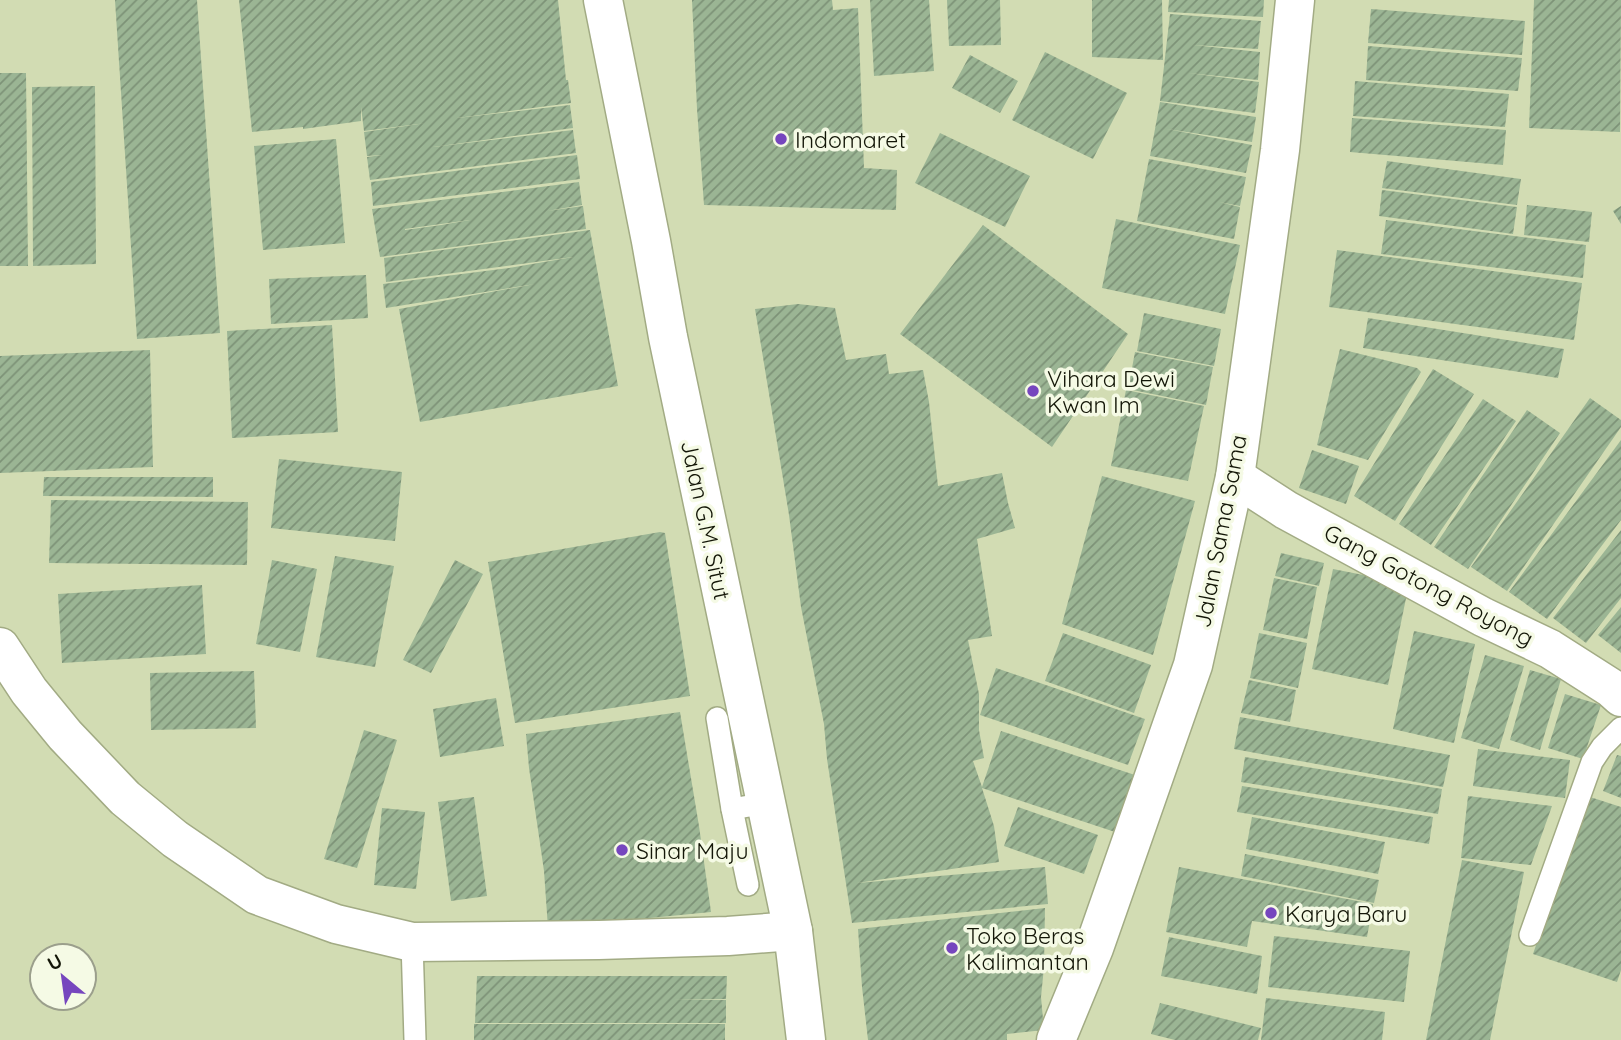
<svg xmlns="http://www.w3.org/2000/svg" width="1621" height="1040" viewBox="0 0 1621 1040" font-family="Quicksand,sans-serif">
<style>
.building{fill:url(#building-hatch);fill-rule:evenodd}
.lines{fill:none;stroke-linecap:round;stroke-linejoin:round}
.lane-casing{stroke:#a2ab84;stroke-width:24}
.street-casing{stroke:#a2ab84;stroke-width:41}
.secondary-casing{stroke:#a2ab84;stroke-width:41}
.lane{stroke:#fff;stroke-width:21}
.street{stroke:#fff;stroke-width:38}
.secondary{stroke:#fff;stroke-width:38}
.poi-dot{fill:#7646be;stroke:#f5fae5;stroke-width:2.5}
.labels{text-anchor:middle;dominant-baseline:central;stroke-width:7;stroke-linejoin:round;paint-order:stroke}
.poi-label{font-size:23px;fill:#131607;stroke:#f5fae5;text-anchor:start}
.street-label{font-size:23px;fill:#131607;stroke:#f5fae5}
</style>
<defs>
<pattern id="building-hatch" width="6" height="6" patternUnits="userSpaceOnUse" patternTransform="scale(1.75)"><rect width="6" height="6" fill="#9bb594"/><path d="M-1 1l2-2M0 6l6-6M5 7l2-2" fill="none" stroke="#7d9277"/></pattern>
</defs>
<rect width="100%" height="100%" fill="#d2dcb3"/>
<!-- building -->
<g class="building">
<path d="M115 0H197L220 333 137 339Z"/>
<path d="M239 0H558L566 80H568L571 103 457 118 570 105 573 128 433 147 573 130 576 153 370 180 367 157 382 155 367 156 364 132 426 123 364 131 361 107V121L303 129V127L252 132Z"/>
<path d="M692 0H832L833 10 858 8 864 168 897 170 896 210 704 205 697 109Z"/>
<path d="M870 0H929L934 71 874 76Z"/>
<path d="M947 0H1000L1001 45 949 46Z"/>
<path d="M1092 0H1162L1163 60 1092 57Z"/>
<path d="M1169 0H1264L1263 17 1168 12Z"/>
<path d="M1534 0H1621L1620 132 1529 128Z"/>
<path d="M1371 9 1525 21 1522 55 1368 43Z"/>
<path d="M1170 14 1261 21 1258 49 1193 45 1260 52 1258 80 1188 73 1259 82 1255 113 1160 101Z"/>
<path d="M1368 46 1522 58 1518 91 1366 80Z"/>
<path d="M1045 52 1127 93 1093 159 1012 120Z"/>
<path d="M970 55 1018 81 1000 113 952 88Z"/>
<path d="M0 73H26L28 266H0Z"/>
<path d="M1355 81 1509 94 1505 127 1353 116Z"/>
<path d="M95 86 96 264 33 266 32 87Z"/>
<path d="M1160 102 1256 117 1252 142 1167 129 1252 145 1246 173 1150 156Z"/>
<path d="M1352 118 1506 130 1503 165 1350 152Z"/>
<path d="M940 133 1030 176 1005 227 915 183Z"/>
<path d="M336 139 345 243 263 250 254 146Z"/>
<path d="M577 155 580 179 373 206 371 182Z"/>
<path d="M1149 159 1246 177 1240 206 1219 202 1240 207 1234 239 1137 221Z"/>
<path d="M1387 161 1521 179 1517 205 1382 188Z"/>
<path d="M579 182 582 205 547 211 583 206 586 229 380 257 372 209ZM470 220 441 225 405 230V229Z"/>
<path d="M1382 190 1517 207 1513 234 1379 216Z"/>
<path d="M1527 205 1592 212 1589 242 1524 235Z"/>
<path d="M1621 206V224L1613 211Z"/>
<path d="M1116 219 1240 245 1225 314 1102 288Z"/>
<path d="M1386 220 1586 245 1583 278 1381 254Z"/>
<path d="M983 225 1128 334 1052 447 900 334Z"/>
<path d="M590 230 618 386 420 422 399 309 535 284 386 308 383 284 509 268 573 257 386 282 384 258Z"/>
<path d="M1337 250 1582 283 1574 340 1329 307Z"/>
<path d="M366 275 368 318 271 324 269 279Z"/>
<path d="M798 304 835 308 846 360 886 354 889 374 923 370 929 402 938 486 1002 473 1008 503 1015 528 977 539 992 636 968 640 979 694V730L984 758 973 761 982 787 1001 731 1135 775 1115 832 982 788 994 826 999 862 857 883 1045 867 1048 904 852 923 827 759 824 724 801 607 789 515 755 309Z"/>
<path d="M1144 313 1221 329 1214 366 1137 351Z"/>
<path d="M1368 318 1564 349 1558 378 1363 348Z"/>
<path d="M332 325 338 432 232 438 227 331Z"/>
<path d="M1340 349 1417 368 1421 372 1368 460 1317 445Z"/>
<path d="M150 350 153 467 0 473V356Z"/>
<path d="M1135 352 1213 367 1206 405 1128 389Z"/>
<path d="M1433 369 1474 394 1395 521 1354 496Z"/>
<path d="M1126 390 1204 406 1188 481 1111 466Z"/>
<path d="M1590 398 1621 420V427L1507 591 1471 567Z"/>
<path d="M1483 399 1516 421 1431 545 1399 524Z"/>
<path d="M1527 410 1560 433 1468 569 1434 547Z"/>
<path d="M1621 440V520L1547 619 1509 592Z"/>
<path d="M1312 450 1359 466 1346 504 1299 488Z"/>
<path d="M279 459 402 472 395 541 271 528Z"/>
<path d="M1102 476 1195 501 1153 655 1062 624Z"/>
<path d="M44 477H213V497L43 496Z"/>
<path d="M51 500 248 502 247 565 49 563Z"/>
<path d="M1621 530V598L1586 643 1553 618Z"/>
<path d="M660 532 665 533 690 696 515 723 488 562Z"/>
<path d="M1281 553 1324 563 1319 586 1275 576Z"/>
<path d="M335 556 394 566 375 667 316 657Z"/>
<path d="M272 560 317 569 300 652 256 644Z"/>
<path d="M455 560 483 574 431 673 403 660Z"/>
<path d="M1333 569 1409 584 1388 685 1312 669Z"/>
<path d="M1274 578 1317 587 1307 639 1263 630Z"/>
<path d="M202 585 206 654 62 663 58 594Z"/>
<path d="M1621 607V653L1598 635Z"/>
<path d="M1414 631 1475 644 1454 743 1393 729Z"/>
<path d="M1063 633 1151 665 1134 713 1045 681Z"/>
<path d="M1259 633 1307 643 1298 688 1250 678Z"/>
<path d="M1485 655 1524 666 1499 749 1461 738Z"/>
<path d="M996 668 1145 719 1128 765 980 715Z"/>
<path d="M1530 670 1561 679 1540 750 1510 740Z"/>
<path d="M254 671 256 728 151 730 150 673Z"/>
<path d="M1249 680 1296 690 1290 722 1241 713Z"/>
<path d="M1565 694 1601 705 1583 759 1548 748Z"/>
<path d="M496 698 504 746 440 757 433 709Z"/>
<path d="M680 712 699 826 711 912 548 928 544 871 529 768 526 734Z"/>
<path d="M1240 717 1450 755 1443 787 1234 749Z"/>
<path d="M364 730 397 740 357 868 324 859Z"/>
<path d="M1478 749 1570 760 1565 798 1473 786Z"/>
<path d="M1617 755 1621 756V798L1603 791Z"/>
<path d="M1245 757 1442 789 1438 814 1241 782Z"/>
<path d="M1242 786 1433 817 1429 844 1237 812Z"/>
<path d="M1468 796 1552 806 1531 865 1461 858Z"/>
<path d="M1587 796 1621 807V970L1617 982 1533 954Z"/>
<path d="M474 797 487 896 451 901 438 802Z"/>
<path d="M1018 807 1098 835 1084 874 1004 846Z"/>
<path d="M382 808 425 812 416 889 374 885Z"/>
<path d="M1252 817 1385 842 1378 874 1246 849Z"/>
<path d="M1245 854 1379 880 1374 903 1241 876Z"/>
<path d="M1462 860 1524 872 1490 1040H1426Z"/>
<path d="M1179 867 1373 904 1367 937 1252 921 1247 947 1166 932Z"/>
<path d="M1045 908 1044 967 1041 997 1044 1030 1007 1034V1040H868L862 987 858 929Z"/>
<path d="M1274 936 1410 951 1404 1002 1268 987Z"/>
<path d="M1169 937 1262 956 1257 994 1161 976Z"/>
<path d="M477 976H727L726 999H674L726 1000V1023H475Z"/>
<path d="M1266 998 1385 1012 1382 1040H1261Z"/>
<path d="M1160 1003 1261 1028 1258 1040H1175L1151 1034Z"/>
<rect x="474" y="1024" width="251" height="16"/>
</g>
<g class="lines">
<defs>
<g id="lane">
<path d="M717 718 732 809 766 803"/>
<path d="M732 809 748 885"/>
<path d="M1530 935 1592 762 1602 747 1621 728"/>
<path d="M412 942 415 1040"/>
</g>
<g id="street">
<path d="M1235 477 1286 510 1483 617 1550 649 1611 688 1621 697"/>
<path d="M0 647 29 691 65 735 125 798 175 839 257 895 336 924 412 942 599 940 728 936 793 931"/>
</g>
<g id="secondary">
<path d="M603 0 651 241 668 337 793 931 806 1040"/>
<path d="M1056 1040 1094 948 1193 665 1235 477 1280 150 1295 0"/>
</g>
</defs>
<!-- lane casing -->
<use href="#lane" class="lane-casing"/>
<!-- street casing -->
<use href="#street" class="street-casing"/>
<!-- secondary casing -->
<use href="#secondary" class="secondary-casing"/>
<!-- lane -->
<use href="#lane" class="lane"/>
<!-- street -->
<use href="#street" class="street"/>
<!-- secondary -->
<use href="#secondary" class="secondary"/>
</g>
<!-- markers -->
<g class="poi-dot">
<circle cx="781" cy="139" r="7"/>
<circle cx="1033" cy="391" r="7"/>
<circle cx="622" cy="850" r="7"/>
<circle cx="1271" cy="913" r="7"/>
<circle cx="952" cy="948" r="7"/>
</g>
<g class="labels">
<!-- poi labels -->
<g class="poi-label">
<text x="795" y="139">Indomaret</text>
<text x="1047" y="378">Vihara Dewi<tspan x="1047" dy="26">Kwan Im</tspan></text>
<text x="636" y="850">Sinar Maju</text>
<text x="1285" y="913">Karya Baru</text>
<text x="966" y="935">Toko Beras<tspan x="966" dy="26">Kalimantan</tspan></text>
</g>
<!-- street labels -->
<g class="street-label">
<text transform="translate(706 520) rotate(78)">Jalan G.M. Situt</text>
<text transform="translate(1220 531) rotate(-79)">Jalan Sama Sama</text>
<text transform="translate(1429 585) rotate(28)">Gang Gotong Royong</text>
</g>
</g>
<!-- north arrow -->
<g transform="translate(63 977) rotate(331)"><circle r="33" fill="#f5fae5" stroke="#9b9f8c" stroke-width="2"/>
<path d="M0-5L12 26L0 18L-12 26Z" fill="#7646be"/>
<text y="-10" font-size="19" font-weight="bold" text-anchor="middle" fill="#131607">U</text>
</g>
</svg>
